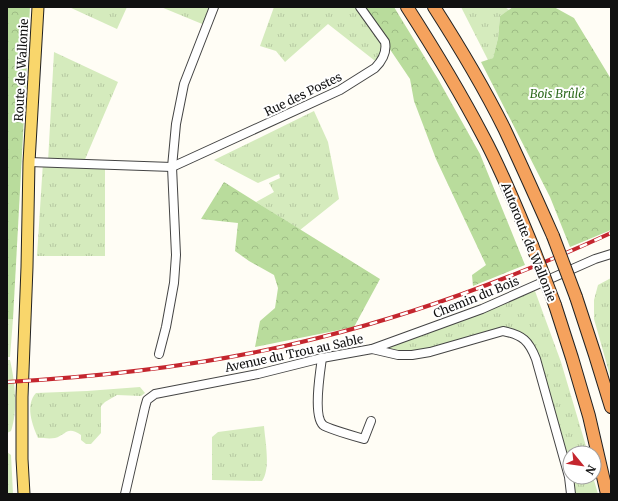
<svg xmlns="http://www.w3.org/2000/svg" width="618" height="501" viewBox="0 0 618 501" font-family="Merriweather,serif">
<style>
.grass{fill:url(#grass-tufts)}
.forest{fill:url(#forest-crowns)}
.lines{fill:none;stroke-linecap:round;stroke-linejoin:round}
.minor-casing{stroke:#444;stroke-width:10}
.major-casing{stroke:#222;stroke-width:13}
.highway-casing{stroke:#222;stroke-width:14}
.minor{stroke:#fff;stroke-width:8}
.major{stroke:#f9d66b;stroke-width:11}
.highway{stroke:#f5a25d;stroke-width:12}
.rail-casing{stroke:#c4262e;stroke-width:4}
.rail{stroke:#fff;stroke-width:2.5;stroke-dasharray:8;stroke-linecap:butt}
.highway-bridge-casing{stroke:#222;stroke-width:14;stroke-linecap:butt}
.highway-bridge{stroke:#f5a25d;stroke-width:12}
.labels{text-anchor:middle;dominant-baseline:central;stroke-width:4;stroke-linejoin:round;paint-order:stroke}
.street-label{font-size:12px;fill:#111;stroke:#fff}
.park-label{font-size:12px;font-style:italic;fill:#2f6b1f;stroke:#fff}
</style>
<defs>
<pattern id="grass-tufts" width="24" height="20" patternUnits="userSpaceOnUse"><rect width="24" height="20" fill="#d5ebbd"/><path d="M3 7l-1-3M5 7V3M7 7l1-3M15 17l-1-3M17 17v-4M19 17l1-3" fill="none" stroke="#b6c8a1"/></pattern>
<pattern id="forest-crowns" width="20" height="18" patternUnits="userSpaceOnUse"><rect width="20" height="18" fill="#b9dc9c"/><path d="M2 6a3 3 0 1 1 6 0M12 15a3 3 0 1 1 6 0" fill="none" stroke="#9ebc85"/></pattern>
</defs>
<rect width="100%" height="100%" fill="#fffdf5"/>
<!-- grass -->
<g class="grass">
<path d="M69 7H127L117 29Z"/>
<path d="M161 7H214L207 26Z"/>
<path d="M274 7H360L385 42 379 64 328 24 285 62 276 51 260 46Z"/>
<path d="M461 7H505L509 10 500 16 498 38 493 58 488 60Z"/>
<path d="M54 52 118 82 83 164 105 165V256H37L43 162H48Z"/>
<path d="M314 111 328 142 339 199 300 230 256 202 274 192 269 183 280 178 279 174 258 183 214 160Z"/>
<path d="M611 278V379L594 319V300L598 285Z"/>
<path d="M535 291 561 362 588 453H570V477H593L598 494H571L532 348 503 331 412 355 372 349 482 309Z"/>
<path d="M7 319H13L10 357H7Z"/>
<path d="M7 360H10C15 382 18 410 11 431L7 433Z"/>
<path d="M140 387 145 393 141 396 117 395 105 402 101 406V433L91 444H86L81 440V435C67 425 66 435 55 438 50 439 43 438 38 438 32 424 25 405 36 393L87 391Z"/>
<path d="M264 426C265 440 271 469 262 481L212 480V437L218 432Z"/>
<path d="M7 452 11 455 13 494H7Z"/>
</g>
<!-- forest -->
<g class="forest">
<path d="M7 7H30L13 319H7Z"/>
<path d="M360 7H394L438 79 480 154 525 265 473 286 472 275 486 265 436 159 414 101 410 79 385 42Z"/>
<path d="M513 7H554L574 18 611 79V230L570 247 550 197 481 62 493 58 498 38 500 16Z"/>
<path d="M224 182 380 279 354 327 255 347 260 321 275 308 278 288 274 275 249 261 235 251 238 223 201 219Z"/>
</g>
<g class="lines">
<defs>
<g id="minor">
<path d="M29 162 172 167 340 90 375 68C383 60 387 52 385 42L360 7"/>
<path d="M372 349 482 309 595 259 611 254"/>
<path d="M159 354 166 327 174 283 176 255 172 167 176 124 184 84 214 7"/>
<path d="M322 358C320 372 313 416 323 425 327 428 357 437 364 439L371 421"/>
<path d="M125 494 145 407 147 400 155 394 258 374 322 358 372 349 398 355H412L430 352 503 331C523 335 529 341 536 359L569 477 571 494"/>
</g>
<path id="major" d="M24 494 22 459V397L27 267 29 162 38 7"/>
<g id="highway">
<path d="M407 7C434 49 460 92 483 136 502 171 517 209 532 245"/>
<path d="M434 7C459 46 483 86 504 128 521 164 537 200 553 236"/>
<path d="M576 297 595 355 611 407"/>
<path d="M555 305 572 358 589 416 607 494"/>
</g>
</defs>
<!-- minor casing -->
<use href="#minor" class="minor-casing"/>
<!-- major casing -->
<use href="#major" class="major-casing"/>
<!-- highway casing -->
<use href="#highway" class="highway-casing"/>
<!-- minor -->
<use href="#minor" class="minor"/>
<!-- major -->
<use href="#major" class="major"/>
<!-- highway -->
<use href="#highway" class="highway"/>
<defs>
<path id="rail" d="M7 382C112 376 217 364 318 338 419 313 517 276 611 233"/>
</defs>
<!-- rail casing -->
<use href="#rail" class="rail-casing"/>
<!-- rail -->
<use href="#rail" class="rail"/>
<defs>
<g id="highway-bridge">
<path d="M553 236 576 297"/>
<path d="M532 245 555 305"/>
</g>
</defs>
<!-- highway-bridge casing -->
<use href="#highway-bridge" class="highway-bridge-casing"/>
<!-- highway-bridge -->
<use href="#highway-bridge" class="highway-bridge"/>
</g>
<g class="labels">
<!-- street labels -->
<g class="street-label">
<text transform="translate(21 70) rotate(-87)">Route de Wallonie</text>
<text transform="translate(303 94) rotate(-26)">Rue des Postes</text>
<text transform="translate(529 242) rotate(68)">Autoroute de Wallonie</text>
<text transform="translate(476 297) rotate(-22)">Chemin du Bois</text>
<text transform="translate(294 353) rotate(-12)">Avenue du Trou au Sable</text>
</g>
<!-- park labels -->
<g class="park-label">
<text x="557" y="93">Bois Brûlé</text>
</g>
</g>
<!-- border -->
<rect width="618" height="501" fill="none" stroke="#111111" stroke-width="16"/>
<!-- north arrow -->
<g transform="translate(582 465) rotate(119)"><circle r="19" fill="#ffffff" stroke="#a0a0a0"/>
<path d="M0-3L7 15L0 10L-7 15Z" fill="#c4262e"/>
<text y="-6" font-size="11" font-weight="bold" text-anchor="middle" fill="#111111">N</text>
</g>
</svg>
